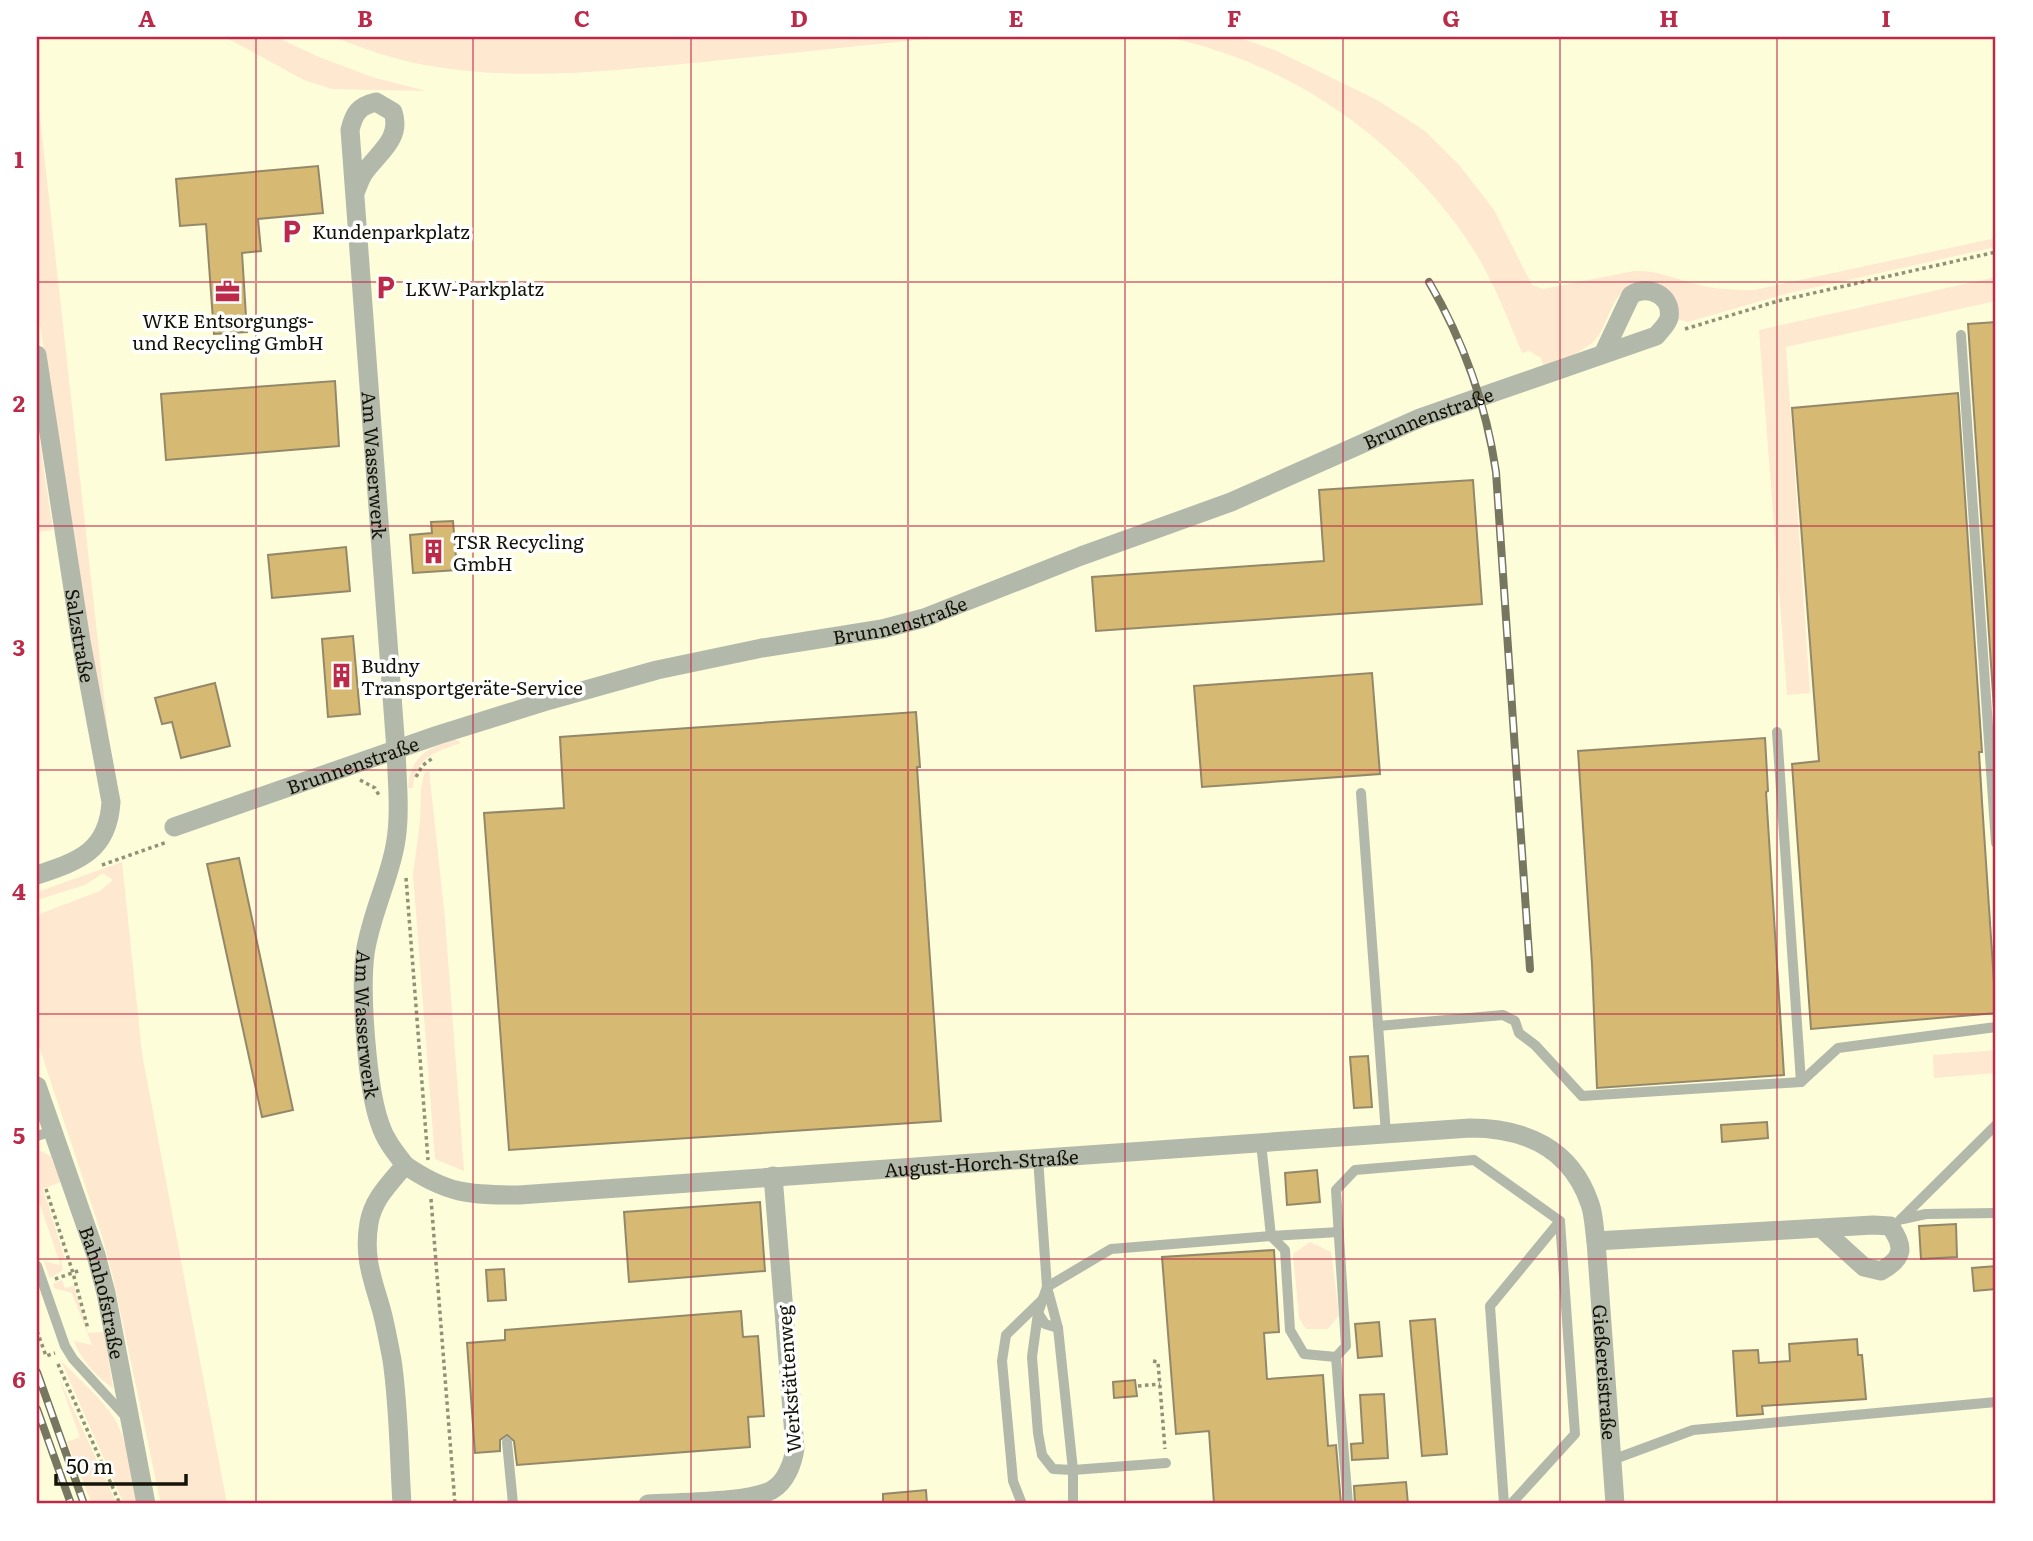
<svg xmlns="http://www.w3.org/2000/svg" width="2033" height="1541" viewBox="0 0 2033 1541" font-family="Literata,serif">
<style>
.green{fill:#fee8d0}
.building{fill:#d6b972;stroke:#94886a;stroke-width:2}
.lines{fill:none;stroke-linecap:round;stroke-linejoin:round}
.path{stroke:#919178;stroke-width:3.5;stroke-dasharray:3.5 3.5;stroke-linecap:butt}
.service{stroke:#b2b8aa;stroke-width:10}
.minor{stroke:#b2b8aa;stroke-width:19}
.rail-casing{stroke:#767661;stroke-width:8}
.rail{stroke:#fff;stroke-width:5;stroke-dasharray:16;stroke-linecap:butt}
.grid{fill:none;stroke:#bb2b49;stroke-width:2;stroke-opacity:0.55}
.labels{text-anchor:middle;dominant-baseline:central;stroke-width:7;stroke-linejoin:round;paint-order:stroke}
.poi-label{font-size:19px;fill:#131307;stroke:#fff;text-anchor:start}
.street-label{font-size:19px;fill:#131307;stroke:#fff}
.neatline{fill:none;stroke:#bb2b49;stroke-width:2.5}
.grid-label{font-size:23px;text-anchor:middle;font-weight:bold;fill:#bb2b49}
</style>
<rect width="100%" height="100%" fill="#fdfdda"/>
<!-- green -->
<g class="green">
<path d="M225 37H276L319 57 372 77 426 91 332 89 304 80Z"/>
<path d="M334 37H830V39L946 37C868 45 791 53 713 61 619 70 525 82 431 66 397 61 365 49 334 37Z"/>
<path d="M1166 37H1237L1277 51 1377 100 1425 131 1460 166 1494 210 1532 285 1543 289 1634 271C1654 270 1669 276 1688 282 1710 289 1731 290 1754 290L1996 238V247L1785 294 1688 322 1677 319 1670 291C1658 284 1648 279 1634 285 1608 295 1611 324 1593 342 1580 354 1560 360 1544 367L1541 358 1529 351 1522 353C1506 314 1490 273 1466 238 1395 136 1288 62 1166 37Z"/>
<path d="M37 90 109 742 87 637 37 304Z"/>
<path d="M1996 277V301L1786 347 1810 693 1787 695 1759 330Z"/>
<path d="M37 423 53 530 37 532Z"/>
<path d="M455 739 461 743C436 751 414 758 413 788H408C410 757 427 748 455 739Z"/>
<path d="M429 770 445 919 464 1171 435 1159 413 874 420 822 421 789 424 774Z"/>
<path d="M122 862 142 1054 227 1504H161L112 1273 102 1236 37 1040V915L100 891 113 880 103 873 85 885 37 900V892Z"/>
<path d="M1996 1050V1073L1934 1078 1933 1055Z"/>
<path d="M37 1149 51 1156 61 1182 43 1189 65 1259 61 1261 63 1270 50 1278 44 1261 59 1265 60 1263 37 1196Z"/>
<path d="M1310 1242 1331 1252 1339 1315 1328 1329H1306L1299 1318 1293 1254Z"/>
<path d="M62 1280 65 1288 74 1286 88 1333 104 1332 113 1388C98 1378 80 1359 74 1341L92 1345 72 1293 54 1288 53 1284Z"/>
<path d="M61 1361C79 1379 100 1397 114 1418 129 1443 131 1476 137 1504H124Z"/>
<path d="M58 1376 117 1504H92L67 1442 80 1437Z"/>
</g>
<!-- building -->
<g class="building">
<path d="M318 166 323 213 258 219 261 251 242 253 247 332 214 334 206 224 180 226 176 179Z"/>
<path d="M1996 322V738L1968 324Z"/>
<path d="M335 381 339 446 166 460 161 394Z"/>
<path d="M1958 393 1982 752H1979L1982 802 1996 1013 1811 1029 1792 764 1819 761 1792 408Z"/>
<path d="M1473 480 1482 604 1096 631 1092 577 1324 561 1319 490Z"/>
<path d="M453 521 457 570 413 573 410 535 432 533 431 522Z"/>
<path d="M346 547 350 591 272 598 268 555Z"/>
<path d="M353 636 360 714 328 717 322 639Z"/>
<path d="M1372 673 1380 774 1202 787 1194 686Z"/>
<path d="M215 683 230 746 181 758 172 722 162 724 155 698Z"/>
<path d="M916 712 920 767H917L941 1121 509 1150 484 813 564 808 560 737Z"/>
<path d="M1765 738 1768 791 1766 792 1784 1075 1597 1088 1592 964 1578 751Z"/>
<path d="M239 858 293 1110 262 1117 207 864Z"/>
<path d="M1368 1056 1372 1107 1354 1108 1350 1057Z"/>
<path d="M1767 1122 1768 1138 1722 1142 1721 1125Z"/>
<path d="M1317 1170 1320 1202 1287 1205 1285 1173Z"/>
<path d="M760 1202 765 1271 629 1282 624 1212Z"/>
<path d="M1956 1224 1957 1257 1921 1259 1919 1226Z"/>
<path d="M1274 1250 1279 1332 1264 1333 1267 1379 1323 1375 1328 1446 1336 1445 1341 1504H1214L1209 1431 1176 1434 1162 1257Z"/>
<path d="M1996 1266V1289L1974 1291 1972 1268Z"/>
<path d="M504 1269 506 1300 488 1301 486 1270Z"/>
<path d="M741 1311 743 1337 758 1336 764 1416 748 1417 750 1447 517 1465 514 1441 507 1435 500 1440V1451L475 1453 467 1343 505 1340V1330Z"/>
<path d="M1435 1319 1447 1454 1422 1456 1410 1321Z"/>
<path d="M1379 1322 1382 1356 1358 1358 1355 1324Z"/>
<path d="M1857 1339 1858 1355H1862L1866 1399 1762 1406 1763 1414 1737 1416 1733 1351 1758 1350 1759 1363 1790 1361 1789 1344Z"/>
<path d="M1135 1380 1137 1396 1114 1398 1113 1382Z"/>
<path d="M1384 1394 1388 1458 1352 1460 1351 1444 1363 1443 1360 1395Z"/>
<path d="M1406 1482 1408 1504H1355L1354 1486Z"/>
<path d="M926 1490 927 1504H883V1494Z"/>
</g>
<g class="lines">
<!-- path -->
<g class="path">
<path d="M1685 329 1778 301 1996 252"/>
<path d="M416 777 422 766 434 757"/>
<path d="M360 780 375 788 380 797"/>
<path d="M102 865 167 842"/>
<path d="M406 878 428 1160"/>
<path d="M46 1189 73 1273 88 1329"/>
<path d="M431 1199 455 1504"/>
<path d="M55 1279 81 1270"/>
<path d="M37 1331 46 1356 55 1353"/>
<path d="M1153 1361 1158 1362 1165 1449"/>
<path d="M58 1364 120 1504"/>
<path d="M1138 1386 1160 1384"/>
</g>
<!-- service -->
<g class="service">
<path d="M1961 335 1996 843"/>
<path d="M1777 732 1801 1082"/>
<path d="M1361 793 1386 1134"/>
<path d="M1378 1026 1503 1015 1515 1021 1519 1033 1535 1045 1582 1096 1801 1082 1838 1048 1996 1027"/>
<path d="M37 1136 53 1131"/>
<path d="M1038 1158 1047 1287 1058 1328 1073 1470V1504"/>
<path d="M1903 1219 1926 1214 1996 1213"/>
<path d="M1900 1220 1996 1125"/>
<path d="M1271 1236 1285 1250 1290 1330 1304 1354 1336 1357"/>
<path d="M1271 1236 1339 1232"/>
<path d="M37 1266 65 1346 73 1359 126 1417"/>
<path d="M1038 1313 1045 1324 1058 1328"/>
<path d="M507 1442 513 1504"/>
<path d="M1612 1460 1693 1430 1996 1402"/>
<path d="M1166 1463 1073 1470 1053 1469 1042 1455 1038 1433 1032 1357 1038 1313 1047 1287 1111 1249 1271 1236 1261 1143"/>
<path d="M1022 1504 1013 1481 1002 1361 1006 1335 1043 1299"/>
<path d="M1348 1504 1336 1357 1346 1346 1336 1190 1355 1170 1474 1160 1560 1221 1490 1306 1504 1504"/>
<path d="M1511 1504 1575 1434 1560 1221"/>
</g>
<!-- minor -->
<g class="minor">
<path id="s1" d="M355 193C358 186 360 179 364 173 378 153 402 139 393 112L376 102C359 106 354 113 350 130L396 750C397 781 401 815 395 846 388 883 370 917 365 954 360 993 367 1088 380 1124 385 1140 395 1152 405 1165 390 1183 373 1199 369 1223 363 1258 373 1280 382 1312 386 1328 389 1344 392 1360 399 1407 399 1457 402 1504"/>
<path id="s2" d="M37 355 81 641 111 802C108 852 78 861 37 875"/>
<path id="s3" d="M174 827 438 735 550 700 657 670 762 648 882 629 924 618 1081 556 1231 502 1420 418 1656 336C1660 331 1667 325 1669 318 1673 295 1647 284 1631 295L1604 352"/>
<path id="s4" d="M37 1086 96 1255 106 1293 146 1504"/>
<path id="s5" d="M405 1165C447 1194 469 1195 519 1195L1470 1128C1525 1128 1571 1148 1590 1204 1594 1215 1594 1229 1596 1241L1615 1504"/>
<path d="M1596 1241 1873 1225 1890 1226C1905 1247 1904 1258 1881 1271L1864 1267 1821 1228"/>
<path d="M648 1504C677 1502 749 1503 772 1490 786 1482 793 1463 795 1448L773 1176"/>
</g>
<defs>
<g id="rail">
<path d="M1429 282C1464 342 1486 404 1496 472L1530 969"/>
<path d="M37 1372 84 1504"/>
<path d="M37 1409 71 1504"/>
</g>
</defs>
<!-- rail casing -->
<use href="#rail" class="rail-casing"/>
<!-- rail -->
<use href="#rail" class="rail"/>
</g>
<!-- grid -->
<path class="grid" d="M256 37V1504M473 37V1504M691 37V1504M908 37V1504M1125 37V1504M1343 37V1504M1560 37V1504M1777 37V1504M37 282H1996M37 526H1996M37 770H1996M37 1014H1996M37 1259H1996"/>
<!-- icons -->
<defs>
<symbol id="parking-bare" viewBox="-9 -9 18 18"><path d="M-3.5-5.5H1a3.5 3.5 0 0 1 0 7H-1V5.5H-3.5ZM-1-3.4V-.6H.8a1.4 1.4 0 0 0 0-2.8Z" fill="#bb2b49" stroke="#fff" stroke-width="2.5" paint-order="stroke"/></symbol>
<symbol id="office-bare" viewBox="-9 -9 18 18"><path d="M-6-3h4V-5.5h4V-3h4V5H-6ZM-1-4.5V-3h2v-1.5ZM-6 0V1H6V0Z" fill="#bb2b49" stroke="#fff" stroke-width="2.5" paint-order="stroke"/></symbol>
<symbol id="building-bare" viewBox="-9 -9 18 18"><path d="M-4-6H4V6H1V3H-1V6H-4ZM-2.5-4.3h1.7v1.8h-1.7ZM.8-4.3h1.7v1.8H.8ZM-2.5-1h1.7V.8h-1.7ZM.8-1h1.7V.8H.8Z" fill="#bb2b49" stroke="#fff" stroke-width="2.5" paint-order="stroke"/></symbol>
</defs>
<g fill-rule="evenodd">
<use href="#parking-bare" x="274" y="214" width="35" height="35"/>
<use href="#parking-bare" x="368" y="270" width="35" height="35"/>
<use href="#office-bare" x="210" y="274" width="35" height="35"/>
<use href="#building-bare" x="416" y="534" width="35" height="35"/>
<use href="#building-bare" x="324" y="658" width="35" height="35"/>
</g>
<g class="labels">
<!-- poi labels -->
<g class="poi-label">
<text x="312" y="231">Kundenparkplatz</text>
<text x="405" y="288">LKW-Parkplatz</text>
<text x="228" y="320" text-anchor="middle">WKE Entsorgungs-<tspan x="228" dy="22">und Recycling GmbH</tspan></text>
<text x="453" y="541">TSR Recycling<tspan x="453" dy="22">GmbH</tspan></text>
<text x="361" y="665">Budny<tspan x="361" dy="22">Transportgeräte-Service</tspan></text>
</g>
<!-- street labels -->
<g class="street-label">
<text stroke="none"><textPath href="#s3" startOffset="1323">Brunnenstraße</textPath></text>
<text stroke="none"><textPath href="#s1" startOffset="490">Am Wasserwerk</textPath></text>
<text stroke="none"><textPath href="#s3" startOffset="756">Brunnenstraße</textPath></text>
<text stroke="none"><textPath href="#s2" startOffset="284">Salzstraße</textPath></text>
<text stroke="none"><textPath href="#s3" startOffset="189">Brunnenstraße</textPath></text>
<text stroke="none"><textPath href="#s1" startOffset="1055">Am Wasserwerk</textPath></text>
<text stroke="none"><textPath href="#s5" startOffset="584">August-Horch-Straße</textPath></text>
<text stroke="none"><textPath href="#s4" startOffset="217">Bahnhofstraße</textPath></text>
<text stroke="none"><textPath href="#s5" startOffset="1396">Gießereistraße</textPath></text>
<text transform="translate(788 1379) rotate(-94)">Werkstättenweg</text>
</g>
</g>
<!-- border -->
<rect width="2033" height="1541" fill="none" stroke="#ffffff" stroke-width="77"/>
<!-- scale -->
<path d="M56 1474v10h130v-10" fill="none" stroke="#131307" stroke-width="3.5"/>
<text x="66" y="1474" font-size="21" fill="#131307" stroke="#ffffff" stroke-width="5" paint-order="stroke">50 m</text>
<rect x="38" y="38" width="1956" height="1464" class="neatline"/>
<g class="grid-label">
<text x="147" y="27">A</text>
<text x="365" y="27">B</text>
<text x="582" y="27">C</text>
<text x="799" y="27">D</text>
<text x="1016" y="27">E</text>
<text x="1234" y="27">F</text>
<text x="1451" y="27">G</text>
<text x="1669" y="27">H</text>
<text x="1886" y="27">I</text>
<text x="19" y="168">1</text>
<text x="19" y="412">2</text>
<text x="19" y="656">3</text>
<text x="19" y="900">4</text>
<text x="19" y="1144">5</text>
<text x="19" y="1388">6</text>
</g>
</svg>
